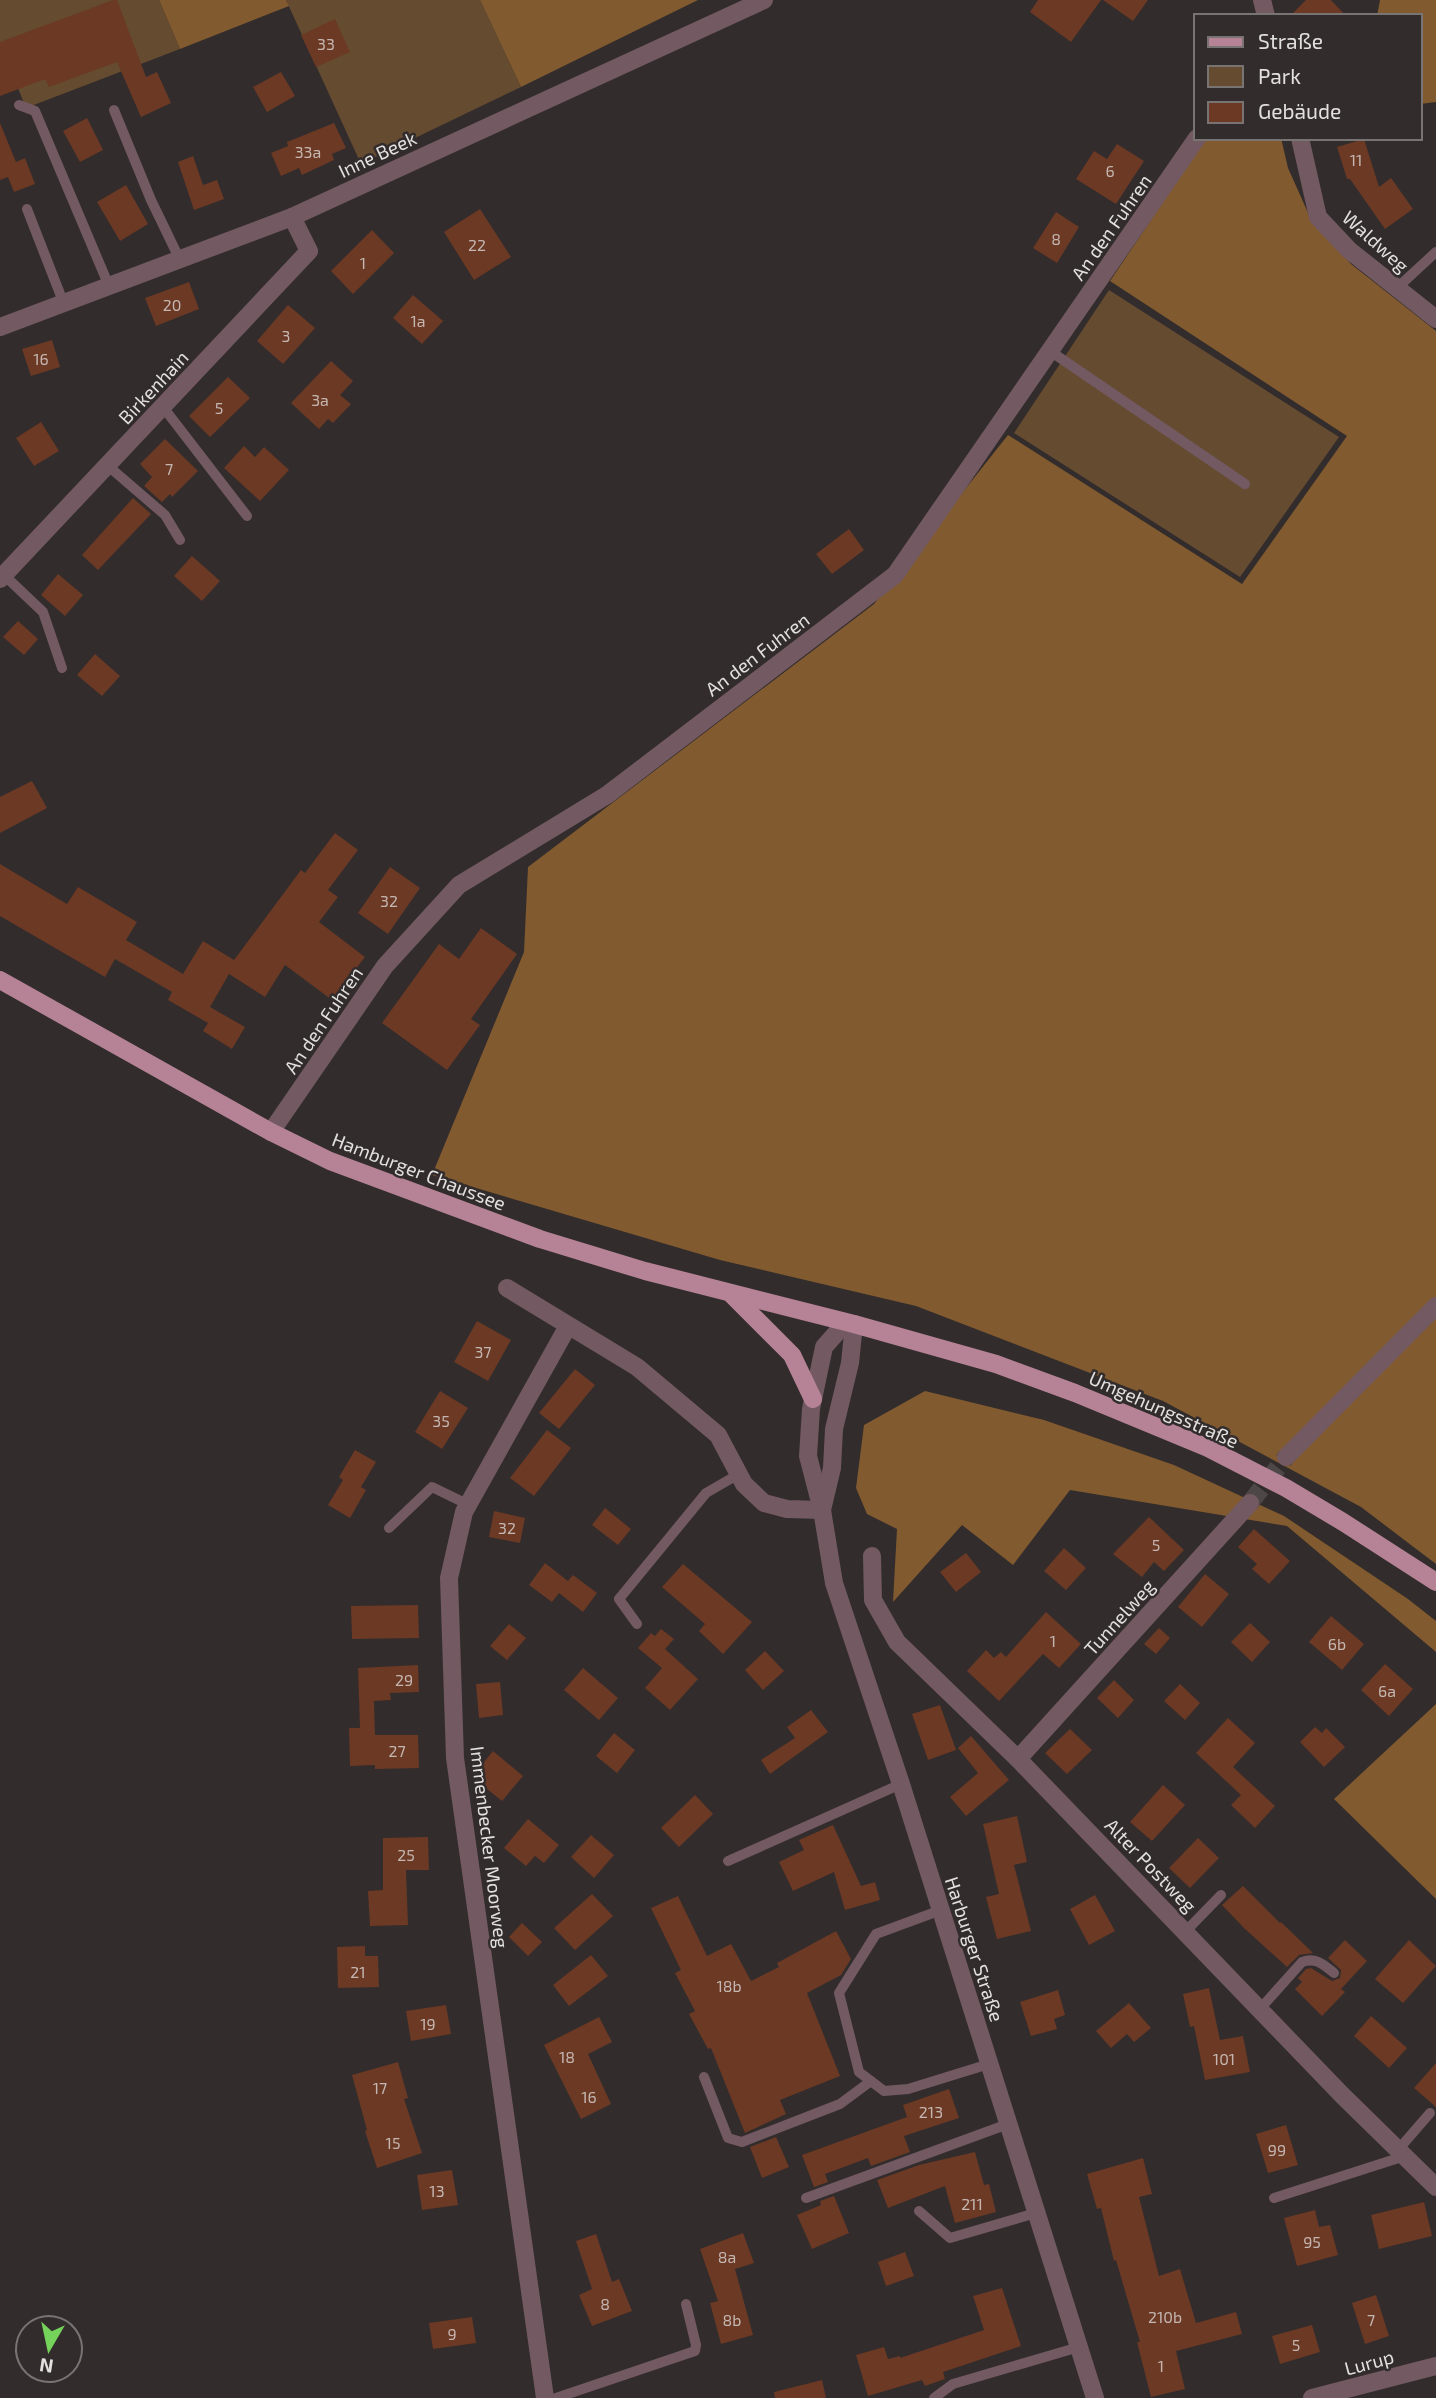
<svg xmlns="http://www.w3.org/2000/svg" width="1436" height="2398" viewBox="0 0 1436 2398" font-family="'Exo 2',sans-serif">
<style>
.green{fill:#654b30}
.forest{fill:#815a2f}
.building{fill:#6b3924}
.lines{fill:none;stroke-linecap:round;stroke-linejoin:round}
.minor-tunnel{stroke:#4d4747;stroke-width:18;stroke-dasharray:18 9;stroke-linecap:butt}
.service{stroke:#725962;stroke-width:10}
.minor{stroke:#725962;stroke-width:18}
.tertiary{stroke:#725962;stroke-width:18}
.primary{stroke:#b58395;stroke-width:18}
.labels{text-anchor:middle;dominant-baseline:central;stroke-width:5;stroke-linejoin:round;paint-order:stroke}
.number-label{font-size:16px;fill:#c5b6b1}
.street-label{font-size:19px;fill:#e3e0e0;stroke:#322c2c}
</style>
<rect width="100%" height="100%" fill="#322c2c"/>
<!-- green -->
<g class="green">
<path d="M0 0H159L180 49 26 108 0 44Z"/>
<path d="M286 0H480L521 87 361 164Z"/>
<path d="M1109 290 1339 437 1240 577 1014 433Z"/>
</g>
<!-- forest -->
<g class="forest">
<path d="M159 0H286L289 6 180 49Z"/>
<path d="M480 0H698L521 87Z"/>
<path d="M1380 0H1436V102L1420 104V16H1377Z"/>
<path d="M1206 138H1281L1288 168 1309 215 1351 264 1436 331V1564L1361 1507 1163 1401 916 1306 720 1260 432 1175 524 952 528 867 874 604 1008 435 1242 584 1347 436 1110 281Z"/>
<path d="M925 1391 1044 1420 1174 1465 1284 1516 1408 1599 1436 1621V1652L1287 1526 1070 1490 1013 1565 962 1525 893 1602 897 1529 867 1514 856 1488 864 1425Z"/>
<path d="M1436 1704V1899L1334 1799Z"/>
</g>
<!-- building -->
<g class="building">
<path d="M113 0H117L146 77 157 72 171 103 141 117 117 62 49 87 45 79 0 96V42Z"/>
<path d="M1038 0H1101L1071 42 1030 12Z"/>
<path d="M1103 0H1148L1133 21Z"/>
<path d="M1306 0H1331L1346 16H1290Z"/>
<path d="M335 19 350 52 316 67 301 35Z"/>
<path d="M281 72 295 96 267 112 253 87Z"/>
<path d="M87 118 103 150 80 162 63 131Z"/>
<path d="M0 123 16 162 25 158 35 184 14 192 8 177 0 180Z"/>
<path d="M334 123 346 148 332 154 334 160 302 175 299 168 281 176 271 153 288 146 287 142Z"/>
<path d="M1364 139 1379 187 1391 178 1413 209 1385 229 1350 179H1347L1337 147Z"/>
<path d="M1117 144 1144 161 1116 204 1076 179 1094 151 1107 159Z"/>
<path d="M193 156 203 185 217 180 224 199 194 210 178 162Z"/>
<path d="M126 185 148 224 120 241 97 202Z"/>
<path d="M480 209 511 257 474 280 444 232Z"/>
<path d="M1056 212 1079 227 1057 263 1033 248Z"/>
<path d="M372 230 394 253 353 294 331 271Z"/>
<path d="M189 282 199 309 156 326 145 298Z"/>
<path d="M413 295 443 321 422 344 393 318Z"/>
<path d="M288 305 315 328 283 364 257 341Z"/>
<path d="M52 340 60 367 31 376 22 349Z"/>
<path d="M331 361 353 381 340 395 351 404 333 423 328 419 319 429 291 403Z"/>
<path d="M228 377 250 398 210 437 189 416Z"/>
<path d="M41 422 59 451 34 466 16 438Z"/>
<path d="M165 439 198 471 172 497 170 494 162 502 144 486 152 477 140 464Z"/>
<path d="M244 446 255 457 264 447 289 470 260 501 224 468Z"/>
<path d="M133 498 151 514 98 570 82 555Z"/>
<path d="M849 529 864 550 832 574 816 554Z"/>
<path d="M192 556 220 581 202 601 174 576Z"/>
<path d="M58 574 83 595 65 616 41 595Z"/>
<path d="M18 621 38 639 24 655 3 637Z"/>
<path d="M95 654 120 676 102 696 77 675Z"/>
<path d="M32 781 47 808 0 833V797Z"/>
<path d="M335 833 358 850 328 890 338 897 319 922 365 957 332 1000 285 965 265 997 229 974 210 1007 245 1027 232 1049 203 1031 208 1023 168 1000 172 992 115 959 105 977 0 916V864L67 904 78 887 137 922 126 940 183 974 203 941 234 960 301 870 305 873Z"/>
<path d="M390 867 420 888 388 934 358 913Z"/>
<path d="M481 928 517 954 471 1019 480 1025 447 1070 382 1023 439 944 459 959Z"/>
<path d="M477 1321 511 1340 488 1381 454 1362Z"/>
<path d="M575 1369 595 1385 559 1429 539 1413Z"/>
<path d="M440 1391 468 1408 442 1449 415 1432Z"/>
<path d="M547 1430 571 1448 534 1496 510 1478Z"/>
<path d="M355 1450 376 1462 361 1487 366 1490 350 1518 328 1505 343 1480 339 1477Z"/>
<path d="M605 1508 631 1529 618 1545 592 1525Z"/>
<path d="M494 1511 525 1518 520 1543 489 1537Z"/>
<path d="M1149 1517 1184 1550 1164 1571 1154 1562 1142 1577 1113 1554Z"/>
<path d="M1254 1529 1290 1561 1269 1584 1252 1569 1257 1564 1238 1547Z"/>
<path d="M1064 1548 1086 1568 1066 1590 1044 1571Z"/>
<path d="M966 1553 981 1572 956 1592 940 1572Z"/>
<path d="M545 1563 568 1581 573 1575 597 1593 583 1612 559 1593 552 1602 529 1585Z"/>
<path d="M683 1564 752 1622 723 1654 699 1631 705 1624 662 1587Z"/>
<path d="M1205 1574 1229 1594 1202 1627 1178 1607Z"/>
<path d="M418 1605 419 1638 352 1639 351 1606Z"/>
<path d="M1046 1612 1081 1644 1059 1668 1043 1654 999 1701 967 1671 986 1650 994 1658 1001 1652 1006 1657Z"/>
<path d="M1331 1616 1364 1644 1342 1670 1309 1642Z"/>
<path d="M1250 1623 1270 1642 1252 1662 1231 1642Z"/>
<path d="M509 1624 526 1638 507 1660 490 1646Z"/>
<path d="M1159 1628 1170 1638 1156 1654 1144 1644Z"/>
<path d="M661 1629 674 1639 665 1649 698 1679 670 1710 645 1688 662 1668 638 1648 651 1633 655 1636Z"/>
<path d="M765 1651 784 1671 763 1690 745 1670Z"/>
<path d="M1385 1664 1413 1689 1389 1716 1361 1690Z"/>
<path d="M418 1665 419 1692 390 1693 391 1700 374 1701 375 1735H418L419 1768 375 1769V1765L350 1766 349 1728H360L358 1668Z"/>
<path d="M583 1668 618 1698 599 1720 564 1690Z"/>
<path d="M1114 1680 1134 1700 1118 1718 1097 1698Z"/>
<path d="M500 1682 503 1715 479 1718 476 1684Z"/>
<path d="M1180 1684 1200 1703 1185 1720 1164 1701Z"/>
<path d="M940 1705 956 1750 928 1760 912 1714Z"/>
<path d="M811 1710 828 1732 770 1774 761 1760 795 1738 787 1727Z"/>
<path d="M1228 1718 1255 1743 1233 1767 1275 1806 1255 1828 1231 1805 1241 1795 1196 1753Z"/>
<path d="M1315 1727 1322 1733 1326 1728 1345 1747 1324 1767 1300 1742Z"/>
<path d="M1070 1729 1092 1750 1067 1774 1045 1753Z"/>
<path d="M614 1733 635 1750 617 1773 596 1756Z"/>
<path d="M971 1736 1009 1780 966 1816 950 1797 978 1773 958 1748Z"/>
<path d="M493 1751 523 1776 502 1801 472 1777Z"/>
<path d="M1163 1785 1185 1805 1152 1841 1130 1822Z"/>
<path d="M695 1795 713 1814 679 1847 661 1828Z"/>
<path d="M1017 1816 1027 1862 1014 1865 1031 1931 997 1939 986 1897 999 1894 983 1824Z"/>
<path d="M528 1819 559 1845 544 1863 535 1856 526 1866 504 1848Z"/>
<path d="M833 1825 861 1886 875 1882 880 1900 845 1910 834 1872 793 1891 779 1862 804 1850 799 1840Z"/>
<path d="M591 1835 614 1855 594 1878 571 1857Z"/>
<path d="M428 1837 429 1870H406L408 1925 370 1926 368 1891 383 1890V1838Z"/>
<path d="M1198 1838 1219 1858 1190 1888 1169 1868Z"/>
<path d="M1243 1886 1280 1923 1281 1922 1313 1953 1299 1955 1287 1967 1244 1928 1222 1905Z"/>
<path d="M592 1894 613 1916 575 1950 554 1928Z"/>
<path d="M1095 1895 1115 1931 1089 1945 1070 1909Z"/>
<path d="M678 1896 707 1956 731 1944 751 1981 779 1967 777 1963 836 1931 851 1959 841 1975 807 1993 840 2076 780 2100 786 2114 745 2133 711 2048 708 2049 689 2014 695 2011 675 1973 681 1970 651 1908Z"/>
<path d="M522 1923 542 1942 528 1956 509 1937Z"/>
<path d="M1345 1940 1367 1961 1341 1989 1345 1992 1322 2016 1295 1989 1302 1982 1298 1978 1306 1969 1311 1968 1332 1981 1340 1978 1341 1970 1328 1958Z"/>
<path d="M1409 1940 1436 1966 1403 2003 1375 1979Z"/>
<path d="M365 1946V1956H378L379 1987 338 1988 337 1947Z"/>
<path d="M591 1955 608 1976 569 2006 553 1985Z"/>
<path d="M1209 1988 1220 2040 1243 2036 1250 2072 1205 2080 1194 2026 1190 2027 1183 1994Z"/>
<path d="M1058 1990 1065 2015 1054 2019 1057 2029 1031 2036 1020 2002Z"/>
<path d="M1129 2003 1151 2028 1134 2042 1127 2034 1111 2048 1096 2031Z"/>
<path d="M446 2005 451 2034 411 2041 406 2011Z"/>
<path d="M1371 2016 1407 2048 1389 2068 1354 2036Z"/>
<path d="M599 2017 612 2042 588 2054 611 2104 581 2119 544 2045Z"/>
<path d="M398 2062 408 2098 404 2099 422 2153 377 2168 365 2131 367 2130 352 2075Z"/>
<path d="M1436 2063V2107L1414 2088Z"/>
<path d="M949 2089 959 2118 904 2136 910 2152 871 2166 868 2158 825 2174 828 2182 814 2187 802 2155 907 2117 903 2105Z"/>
<path d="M1286 2125 1298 2165 1268 2173 1256 2134Z"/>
<path d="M776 2137 789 2167 762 2178 750 2147Z"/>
<path d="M975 2152 984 2185 989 2184 996 2212 955 2223 945 2186 888 2208 877 2180 919 2165Z"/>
<path d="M1143 2158 1152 2194 1139 2197 1159 2276 1180 2269 1196 2323 1236 2312 1242 2334 1176 2351 1185 2389 1151 2397 1137 2342H1140L1116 2260 1114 2261 1101 2208 1097 2209 1087 2174Z"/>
<path d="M452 2170 458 2205 422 2210 417 2175Z"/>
<path d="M834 2196 849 2233 812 2249 797 2215 821 2205 820 2201Z"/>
<path d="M1424 2202 1432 2236 1379 2249 1371 2215Z"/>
<path d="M1315 2210 1319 2227 1330 2225 1338 2255 1297 2266 1284 2218Z"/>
<path d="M743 2233 754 2263 735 2269 753 2335 721 2344 710 2303 718 2301 700 2249Z"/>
<path d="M596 2234 612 2282 619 2279 632 2311 592 2326 579 2295 592 2289 576 2241Z"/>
<path d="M905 2252 914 2276 886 2286 878 2262Z"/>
<path d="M1002 2288 1021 2346 943 2372 945 2379 925 2386 922 2380 868 2396 856 2355 884 2347 888 2359 900 2356V2358L984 2330 973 2296Z"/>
<path d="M1376 2295 1389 2336 1365 2344 1352 2303Z"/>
<path d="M472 2317 476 2343 433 2349 429 2323Z"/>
<path d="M1312 2325 1320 2352 1280 2364 1272 2336Z"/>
<path d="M822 2380 826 2398H775L774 2392Z"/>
</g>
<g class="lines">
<!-- minor-tunnel -->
<path class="minor-tunnel" d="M1250 1503 1286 1457"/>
<!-- service -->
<g class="service">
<path d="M19 105 35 111 109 286"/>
<path d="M114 110 151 200 180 260"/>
<path d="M27 209 64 304"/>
<path d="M1397 288 1436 252"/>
<path d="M1050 351 1245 484"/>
<path d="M163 407 247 516"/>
<path d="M107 465 165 515 180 540"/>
<path d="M4 575 43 612 62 668"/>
<path d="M389 1528 432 1487 469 1505"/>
<path d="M637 1624 619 1599 706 1493 739 1474"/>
<path d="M728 1861 901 1784"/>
<path d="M941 1910 876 1934 839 1993 859 2072 884 2091 908 2089 989 2064"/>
<path d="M1186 1931 1221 1895"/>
<path d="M1260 2009 1302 1962C1316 1957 1323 1964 1334 1973"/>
<path d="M704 2077 728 2138 742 2142 840 2104 871 2081"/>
<path d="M1398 2150 1430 2113"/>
<path d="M806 2198 1008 2124"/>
<path d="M1274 2198 1405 2156"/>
<path d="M919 2211 950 2238 1036 2213"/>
<path d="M556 2398 695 2351 696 2345 686 2304"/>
<path d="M934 2398 953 2384 1079 2347"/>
</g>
<!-- minor -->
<g class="minor">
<path d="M1262 0 1266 16"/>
<path d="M1300 138 1318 217 1349 250 1436 319"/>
<path d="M0 579 309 251 292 217"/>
<path d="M271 1132 385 966 459 885 607 795 895 575 1197 138"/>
<path d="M507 1288 637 1367 718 1435 744 1484 764 1503 787 1509 822 1510"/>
<path d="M1286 1457 1436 1306"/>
<path d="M872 1556 873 1600 897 1642 1018 1759 1342 2095 1436 2187"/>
<path d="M1018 1759 1250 1503"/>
<path d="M545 2398 455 1758 449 1578 464 1512 568 1326"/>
<path d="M1312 2398 1436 2366"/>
</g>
<!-- tertiary -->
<g class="tertiary">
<path d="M0 327 292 217 764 0"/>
<path d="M854 1324 839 1330 824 1347 811 1409 808 1456 822 1510 834 1583 901 1784 1095 2398"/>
<path d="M822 1510 832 1468 834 1429 850 1363 854 1324"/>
</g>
<!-- primary -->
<g class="primary">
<path d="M0 980 271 1132 330 1161 540 1239 645 1271 854 1324 996 1364 1075 1393 1208 1448 1286 1488 1343 1522 1436 1582"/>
<path d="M732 1295 792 1355 813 1399"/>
</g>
</g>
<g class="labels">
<!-- number labels -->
<g class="number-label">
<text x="326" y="43">33</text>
<text x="308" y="151">33a</text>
<text x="1356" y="159">11</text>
<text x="1110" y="170">6</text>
<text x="1056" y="238">8</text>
<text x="477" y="244">22</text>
<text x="363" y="262">1</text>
<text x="172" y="304">20</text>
<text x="418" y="320">1a</text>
<text x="286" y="335">3</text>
<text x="41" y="358">16</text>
<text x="320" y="399">3a</text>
<text x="219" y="407">5</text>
<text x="169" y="468">7</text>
<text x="389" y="900">32</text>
<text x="483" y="1351">37</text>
<text x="441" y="1420">35</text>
<text x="507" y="1527">32</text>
<text x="1156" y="1544">5</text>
<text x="1053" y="1640">1</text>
<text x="1337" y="1643">6b</text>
<text x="404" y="1679">29</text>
<text x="1387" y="1690">6a</text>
<text x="397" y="1750">27</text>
<text x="406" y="1854">25</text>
<text x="358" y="1971">21</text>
<text x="729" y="1985">18b</text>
<text x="428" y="2023">19</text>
<text x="567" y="2056">18</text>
<text x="1224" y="2058">101</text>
<text x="380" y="2087">17</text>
<text x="589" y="2096">16</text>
<text x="931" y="2111">213</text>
<text x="393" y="2142">15</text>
<text x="1277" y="2149">99</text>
<text x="437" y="2190">13</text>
<text x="972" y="2203">211</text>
<text x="1312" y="2241">95</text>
<text x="727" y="2256">8a</text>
<text x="605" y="2303">8</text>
<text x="1165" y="2316">210b</text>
<text x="732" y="2319">8b</text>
<text x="1371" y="2319">7</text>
<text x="452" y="2333">9</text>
<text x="1296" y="2344">5</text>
<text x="1161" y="2365">1</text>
</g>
<!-- street labels -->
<g class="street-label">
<text transform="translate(377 154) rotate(-25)">Inne Beek</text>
<text transform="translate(1111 227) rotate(-55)">An den Fuhren</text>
<text transform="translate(1376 241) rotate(42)">Waldweg</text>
<text transform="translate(153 387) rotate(-47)">Birkenhain</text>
<text transform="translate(757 654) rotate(-37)">An den Fuhren</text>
<text transform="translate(323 1020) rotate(-56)">An den Fuhren</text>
<text transform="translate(419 1171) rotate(21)">Hamburger Chaussee</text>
<text transform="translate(1164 1409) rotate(24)">Umgehungsstraße</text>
<text transform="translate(1119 1617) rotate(-48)">Tunnelweg</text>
<text transform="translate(490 1847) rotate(83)">Immenbecker Moorweg</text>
<text transform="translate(1151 1865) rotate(46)">Alter Postweg</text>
<text transform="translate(975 1949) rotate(72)">Harburger Straße</text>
<text transform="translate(1369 2362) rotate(-15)">Lurup</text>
</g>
</g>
<!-- legend -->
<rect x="1194" y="14" width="228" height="126" fill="#322c2c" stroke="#797474" stroke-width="2"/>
<rect x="1208" y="37" width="35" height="10" fill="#b58395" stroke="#797474" stroke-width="2"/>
<text x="1258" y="49" font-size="21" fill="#e3e0e0">Straße</text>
<rect x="1208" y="66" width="35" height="21" fill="#654b30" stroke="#797474" stroke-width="2"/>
<text x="1258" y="84" font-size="21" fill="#e3e0e0">Park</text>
<rect x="1208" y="102" width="35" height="21" fill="#6b3924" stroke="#797474" stroke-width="2"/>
<text x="1258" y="119" font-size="21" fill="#e3e0e0">Gebäude</text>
<!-- north arrow -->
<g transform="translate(49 2349) rotate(189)"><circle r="33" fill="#322c2c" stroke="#797474" stroke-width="2"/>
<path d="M0-5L12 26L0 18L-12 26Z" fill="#75d25b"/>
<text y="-10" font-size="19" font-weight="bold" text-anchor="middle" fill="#e3e0e0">N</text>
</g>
</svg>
